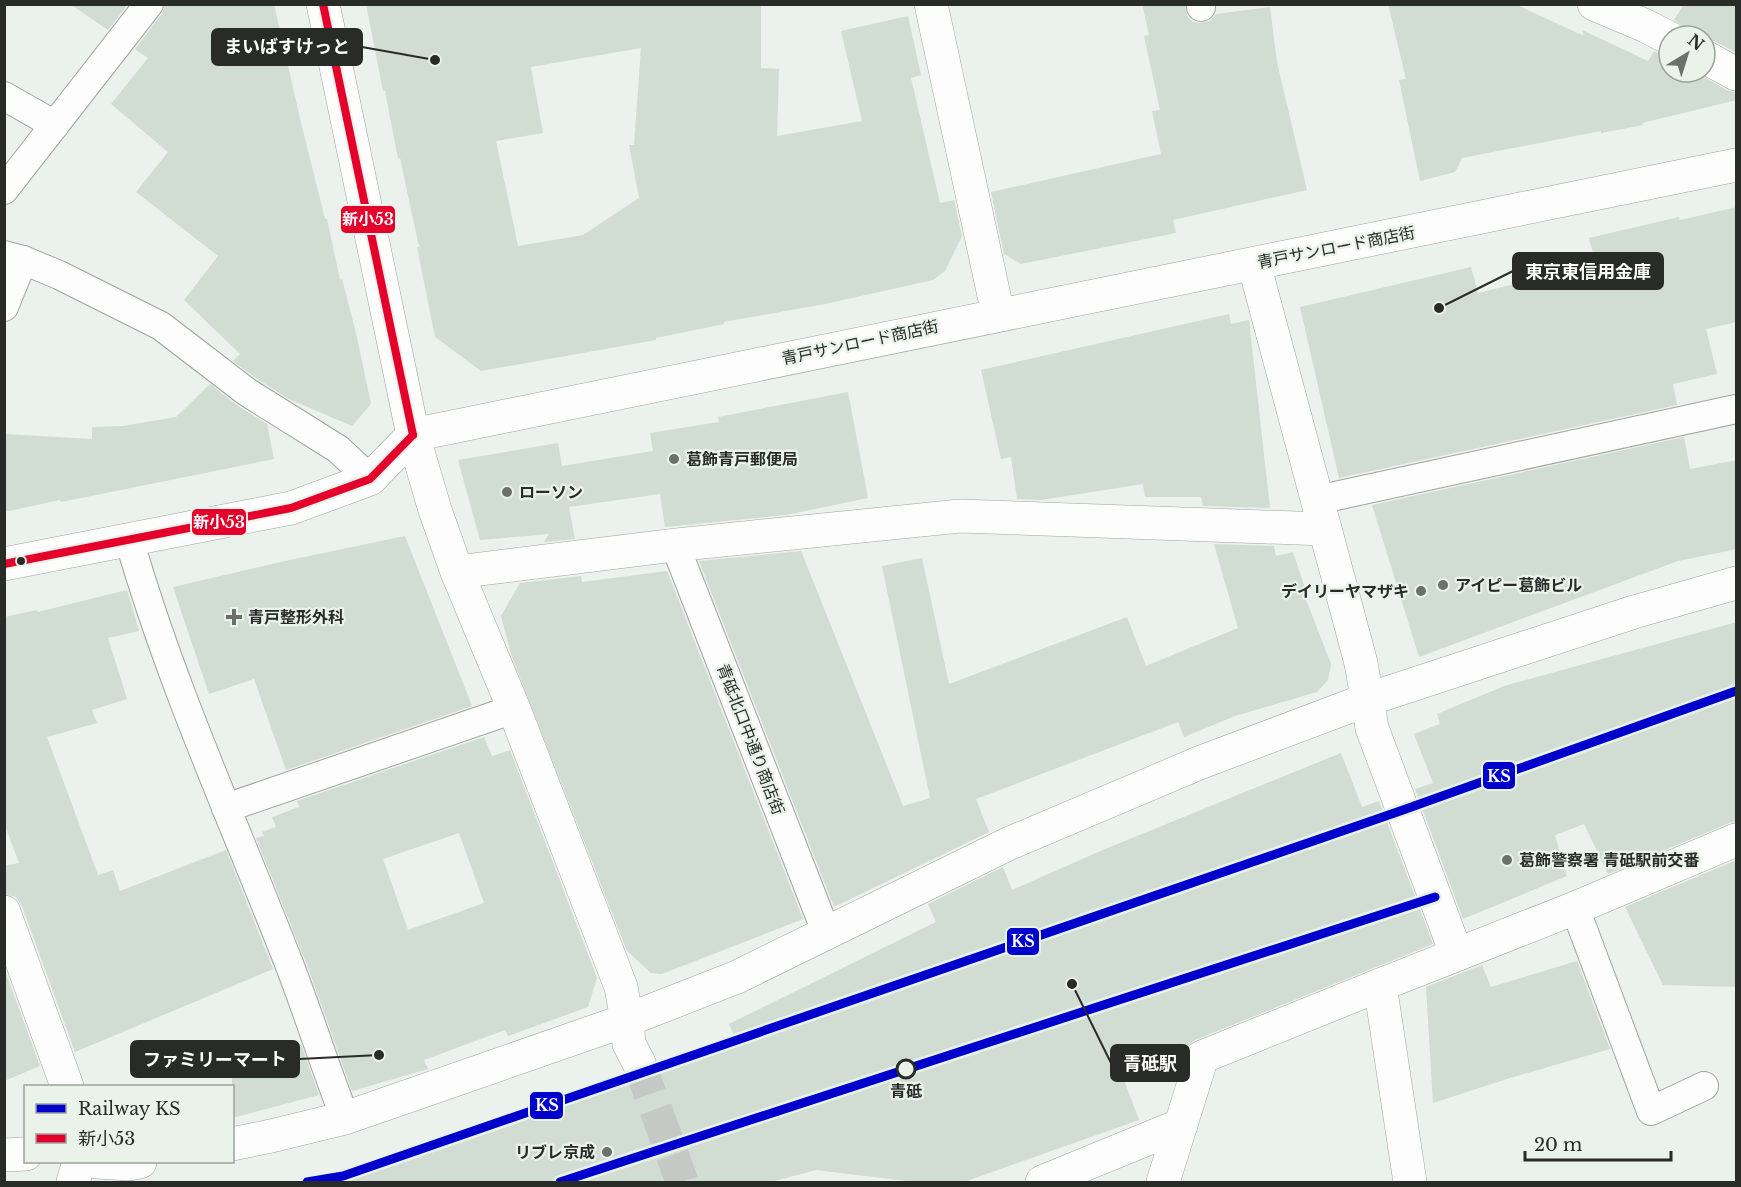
<svg xmlns="http://www.w3.org/2000/svg" width="1741" height="1187" viewBox="0 0 1741 1187" font-family="'Libre Baskerville','Noto Sans JP',serif">
<style>
.building{fill:#d1dcd3;fill-rule:evenodd}
.lines{fill:none;stroke-linecap:round;stroke-linejoin:round}
.minor-tunnel{stroke:#c4c9c5;stroke-width:33;stroke-dasharray:33 16;stroke-linecap:butt}
.service-casing{stroke:#a0a4a1;stroke-width:30}
.minor-casing{stroke:#a0a4a1;stroke-width:34}
.tertiary-casing{stroke:#a0a4a1;stroke-width:34}
.service{stroke:#fcfdfc;stroke-width:28}
.minor{stroke:#fcfdfc;stroke-width:33}
.tertiary{stroke:#fcfdfc;stroke-width:33}
.bus-1-casing{stroke:#e9f3ea;stroke-width:12}
.bus-1{stroke:#e4002b;stroke-width:8}
.rail-1-casing{stroke:#e9f3ea;stroke-width:14}
.rail-1{stroke:#0000cd;stroke-width:9}
.poi-dot{fill:#6c706d;stroke:#e9f3ea;stroke-width:2}
.bus-dot{fill:#282b28;stroke:#e9f3ea;stroke-width:2}
.stop-dot{fill:#e9f3ea;stroke:#282b28;stroke-width:3}
.labels{text-anchor:middle;dominant-baseline:central;stroke-width:4.5;stroke-linejoin:round;paint-order:stroke}
.street-label{font-size:16px;fill:#282b28;stroke:#e9f3ea}
.poi-label{font-size:16px;font-weight:bold;fill:#282b28;stroke:#e9f3ea;text-anchor:start}
.stop-label{font-size:16px;font-weight:bold;fill:#282b28;stroke:#e9f3ea}
.leader{fill:none;stroke:#282b28;stroke-width:2}
.callout-dot{fill:#282b28;stroke:#e9f3ea;stroke-width:2}
.callout{fill:#282b28;stroke:#282b28;stroke-width:2}
.callout-label{font-size:18px;text-anchor:middle;font-weight:bold;fill:#fff}
.line-badge{stroke:#e9f3ea;stroke-width:2}
.badge-label{font-size:16px;text-anchor:middle;font-weight:bold;fill:#fff}
</style>
<rect width="100%" height="100%" fill="#ebf1ec"/>
<!-- building -->
<g class="building">
<path d="M70 4H128L108 30Z"/>
<path d="M165 4H274L301 123 325 219H327L340 280 342 279 356 333 371 404 352 426 289 399 256 378 233 361 240 354 184 300 218 256 136 192 168 152 111 104 148 58 135 49 162 14Z"/>
<path d="M366 4H761V68L779 69 777 136 862 121 841 31 908 16 921 75 911 78 940 203 954 200 962 236 945 271 933 280 825 304 724 322V324L656 338V340L481 371 435 337 417 247H419L400 158 398 159 385 91H383ZM641 48 634 145H629L639 198 583 235 518 246 496 141 543 133 531 67Z"/>
<path d="M1142 4H1185L1187 16 1193 22 1200 23 1210 21 1216 14 1270 7 1277 62 1307 190 1173 220 1176 233 1021 264 1004 254 991 192 1161 154 1152 111 1160 110 1144 36 1149 35Z"/>
<path d="M1388 4H1515L1584 36 1582 30 1648 61 1654 51 1669 57V72H1694L1727 90 1737 93V100L1642 123 1643 125 1601 133V131L1462 158 1455 172 1420 181 1399 80 1406 79Z"/>
<path d="M1684 4H1737V53L1714 41 1705 38V36H1687L1684 27 1674 20Z"/>
<path d="M1737 207V322L1706 329 1717 374 1673 384 1677 405 1339 478 1300 307 1471 267 1478 293 1596 264 1589 238 1679 217 1680 220Z"/>
<path d="M1229 314 1231 324 1249 320 1270 508 1203 506 1201 497H1145L1143 484 1041 500 1017 499 1011 457 1001 459 981 370Z"/>
<path d="M210 384 238 406 267 424 274 459 61 502 60 500 4 512V434L92 439V427L123 426 176 417Z"/>
<path d="M848 392 868 498 786 515 665 527 660 494 569 507 575 539 544 542 549 534 480 540 458 460 558 443 562 466 653 451 650 433 719 422 718 417Z"/>
<path d="M1684 437 1690 469 1737 460V549L1678 561 1419 657 1372 505Z"/>
<path d="M405 536 472 706 286 770 254 679 209 694 173 587 285 561Z"/>
<path d="M1214 544 1274 546 1276 556 1293 552 1305 588 1302 589 1331 664 1328 680 1317 692 1235 716 1184 737 1178 722 976 799 989 832 834 907 699 561 801 551 903 806 930 798 882 566 922 558 949 684 1127 617 1146 666 1238 628Z"/>
<path d="M667 571 803 919 662 974 651 973 627 951 512 657 501 616 520 583 581 576 582 582Z"/>
<path d="M127 590 139 631 108 638 127 699 92 710 97 723 47 737 98 875 113 870 120 891 226 850 273 969 75 1052 22 906 16 897 4 894V866L19 863 4 823V617L37 610 38 612Z"/>
<path d="M1737 622V822L1729 823 1608 874 1584 824 1555 835 1567 876 1463 919 1415 789 1433 783 1414 734 1440 724 1437 714 1504 686Z"/>
<path d="M484 737 492 756 510 750 597 978 588 1007 508 1036 505 1030 424 1060 428 1069 352 1091 309 970 256 838 264 836 262 832 276 827 272 817 299 807 297 801ZM459 833 484 903 408 930 383 859Z"/>
<path d="M1341 753 1362 807 1379 801 1433 944 1195 1040 1188 1045 1121 1072 1139 1120 964 1182H915L816 1170 771 1182H334L333 1175 628 1078 638 1082 647 1080 654 1073 656 1069 737 1042 729 1024 936 922 928 904 1003 867 1012 890 1105 849Z"/>
<path d="M1737 860V987L1663 985 1625 907Z"/>
<path d="M1577 961 1610 1049 1510 1078 1433 1103 1426 987 1482 965 1491 987Z"/>
<path d="M4 968 40 1066 4 1081Z"/>
<path d="M301 1044 319 1095 232 1118V1062Z"/>
</g>
<g class="lines">
<!-- minor-tunnel -->
<path class="minor-tunnel" d="M639 1063 682 1182"/>
<defs>
<g id="service">
<path d="M1201 4V7"/>
<path d="M4 96 55 125"/>
<path d="M4 190 149 4"/>
<path d="M4 255 23 260 59 275 161 326 247 392 338 449 370 479"/>
<path d="M4 307 23 260"/>
<path d="M1317 500 1736 409"/>
<path d="M129 539C170 682 232 818 286 956 307 1009 324 1064 345 1118"/>
<path d="M675 545 826 932"/>
<path d="M226 808 514 709"/>
<path d="M1575 908 1651 1111 1704 1086"/>
</g>
<g id="minor">
<path d="M931 4 998 314"/>
<path d="M1594 4 1646 26 1669 38"/>
<path d="M1705 57 1736 74"/>
<path d="M1254 264 1361 663 1372 728 1456 953"/>
<path d="M413 435 435 510 457 572 514 709 621 987 627 1020 629 1044 639 1063"/>
<path d="M457 572 675 545 960 516 1324 529"/>
<path d="M4 912 67 1086"/>
<path d="M232 1144 271 1136 345 1118 627 1020 737 977 1008 844 1199 763 1369 699 1634 612 1736 583"/>
<path d="M4 1155 26 1154"/>
<path d="M97 1162 129 1164 140 1162"/>
<path d="M73 1182 79 1162"/>
<path d="M1042 1182 1181 1125"/>
<path d="M1163 1182 1202 1057 1380 985"/>
<path d="M1410 1182 1380 985 1575 908 1736 840"/>
</g>
<g id="tertiary">
<path d="M323 4 413 435"/>
<path d="M4 564 291 508 370 479 413 435 1736 165"/>
</g>
</defs>
<!-- service casing -->
<use href="#service" class="service-casing"/>
<!-- minor casing -->
<use href="#minor" class="minor-casing"/>
<!-- tertiary casing -->
<use href="#tertiary" class="tertiary-casing"/>
<!-- service -->
<use href="#service" class="service"/>
<!-- minor -->
<use href="#minor" class="minor"/>
<!-- tertiary -->
<use href="#tertiary" class="tertiary"/>
<defs>
<g id="bus-1">
<path d="M323 4 413 435"/>
<path d="M4 564 291 508 370 479 413 435"/>
</g>
</defs>
<!-- bus-1 casing -->
<use href="#bus-1" class="bus-1-casing"/>
<!-- bus-1 -->
<use href="#bus-1" class="bus-1"/>
<defs>
<g id="rail-1">
<path d="M307 1182 343 1176 1403 810 1736 691"/>
<path d="M560 1182 1435 897"/>
</g>
</defs>
<!-- rail-1 casing -->
<use href="#rail-1" class="rail-1-casing"/>
<!-- rail-1 -->
<use href="#rail-1" class="rail-1"/>
</g>
<!-- markers -->
<g class="poi-dot">
<circle cx="674" cy="459" r="6"/>
<circle cx="507" cy="492" r="6"/>
<circle cx="1443" cy="585" r="6"/>
<circle cx="1421" cy="591" r="6"/>
<path d="M231 608h6v6h6v6h-6v6h-6v-6h-6v-6h6z"/>
<circle cx="1507" cy="860" r="6"/>
<circle cx="607" cy="1152" r="6"/>
</g>
<circle class="bus-dot" cx="21" cy="561" r="5"/>
<circle class="stop-dot" cx="906" cy="1069" r="9"/>
<g class="labels">
<!-- street labels -->
<g class="street-label">
<text transform="translate(1336 247) rotate(-11)">青戸サンロード商店街</text>
<text transform="translate(860 342) rotate(-12)">青戸サンロード商店街</text>
<text transform="translate(751 739) rotate(69)">青砥北口中通り商店街</text>
</g>
<!-- poi labels -->
<g class="poi-label">
<text x="686" y="459">葛飾青戸郵便局</text>
<text x="519" y="492">ローソン</text>
<text x="1455" y="585">アイピー葛飾ビル</text>
<text x="1409" y="591" text-anchor="end">デイリーヤマザキ</text>
<text x="248" y="617">青戸整形外科</text>
<text x="1519" y="860">葛飾警察署 青砥駅前交番</text>
<text x="595" y="1152" text-anchor="end">リブレ京成</text>
</g>
<!-- stop labels -->
<g class="stop-label">
<text x="906" y="1091">青砥</text>
</g>
</g>
<!-- callouts -->
<path class="leader" d="M435 60L362 47M1439 308L1513 271M379 1055L299 1059M1072 984L1111 1063"/>
<g class="callout-dot">
<circle cx="435" cy="60" r="6"/>
<circle cx="1439" cy="308" r="6"/>
<circle cx="379" cy="1055" r="6"/>
<circle cx="1072" cy="984" r="6"/>
</g>
<g class="callout">
<rect x="212" y="29" width="150" height="36" rx="6"/>
<rect x="1513" y="253" width="150" height="36" rx="6"/>
<rect x="131" y="1041" width="168" height="36" rx="6"/>
<rect x="1111" y="1045" width="78" height="36" rx="6"/>
</g>
<g class="callout-label">
<text x="287" y="53">まいばすけっと</text>
<text x="1588" y="278">東京東信用金庫</text>
<text x="215" y="1066">ファミリーマート</text>
<text x="1150" y="1070">青砥駅</text>
</g>
<g class="line-badge">
<rect x="340" y="205" width="56" height="29" rx="6" fill="#e4002b"/>
<rect x="191" y="508" width="56" height="28" rx="6" fill="#e4002b"/>
<rect x="1482" y="761" width="34" height="29" rx="6" fill="#0000cd"/>
<rect x="1006" y="927" width="34" height="29" rx="6" fill="#0000cd"/>
<rect x="529" y="1091" width="35" height="29" rx="6" fill="#0000cd"/>
</g>
<g class="badge-label">
<text x="368" y="225">新小53</text>
<text x="219" y="528">新小53</text>
<text x="1499" y="782">KS</text>
<text x="1023" y="947">KS</text>
<text x="547" y="1111">KS</text>
</g>
<!-- border -->
<rect width="1741" height="1187" fill="none" stroke="#282b28" stroke-width="12"/>
<!-- legend -->
<rect x="24" y="1085" width="210" height="78" fill="#e9f3ea" stroke="#9ca39c" stroke-width="1.5"/>
<rect x="36" y="1104" width="30" height="9" fill="#0000cd" stroke="#9ca39c" stroke-width="1.5"/>
<text x="78" y="1115" font-size="18" fill="#282b28">Railway KS</text>
<rect x="36" y="1134" width="30" height="9" fill="#e4002b" stroke="#9ca39c" stroke-width="1.5"/>
<text x="78" y="1145" font-size="18" fill="#282b28">新小53</text>
<!-- north arrow -->
<g transform="translate(1687 54) rotate(38)"><circle r="28" fill="#e9f3ea" stroke="#9ca39c" stroke-width="1.5"/>
<path d="M0-4.5L10 22L0 15L-10 22Z" fill="#6c706d"/>
<text y="-9" font-size="16" font-weight="bold" text-anchor="middle" fill="#282b28">N</text>
</g>
<!-- scale -->
<path d="M1525 1151v9h146v-9" fill="none" stroke="#282b28" stroke-width="3"/>
<text x="1534" y="1151" font-size="18" fill="#282b28" stroke="#e9f3ea" stroke-width="4.5" paint-order="stroke">20 m</text>
</svg>
